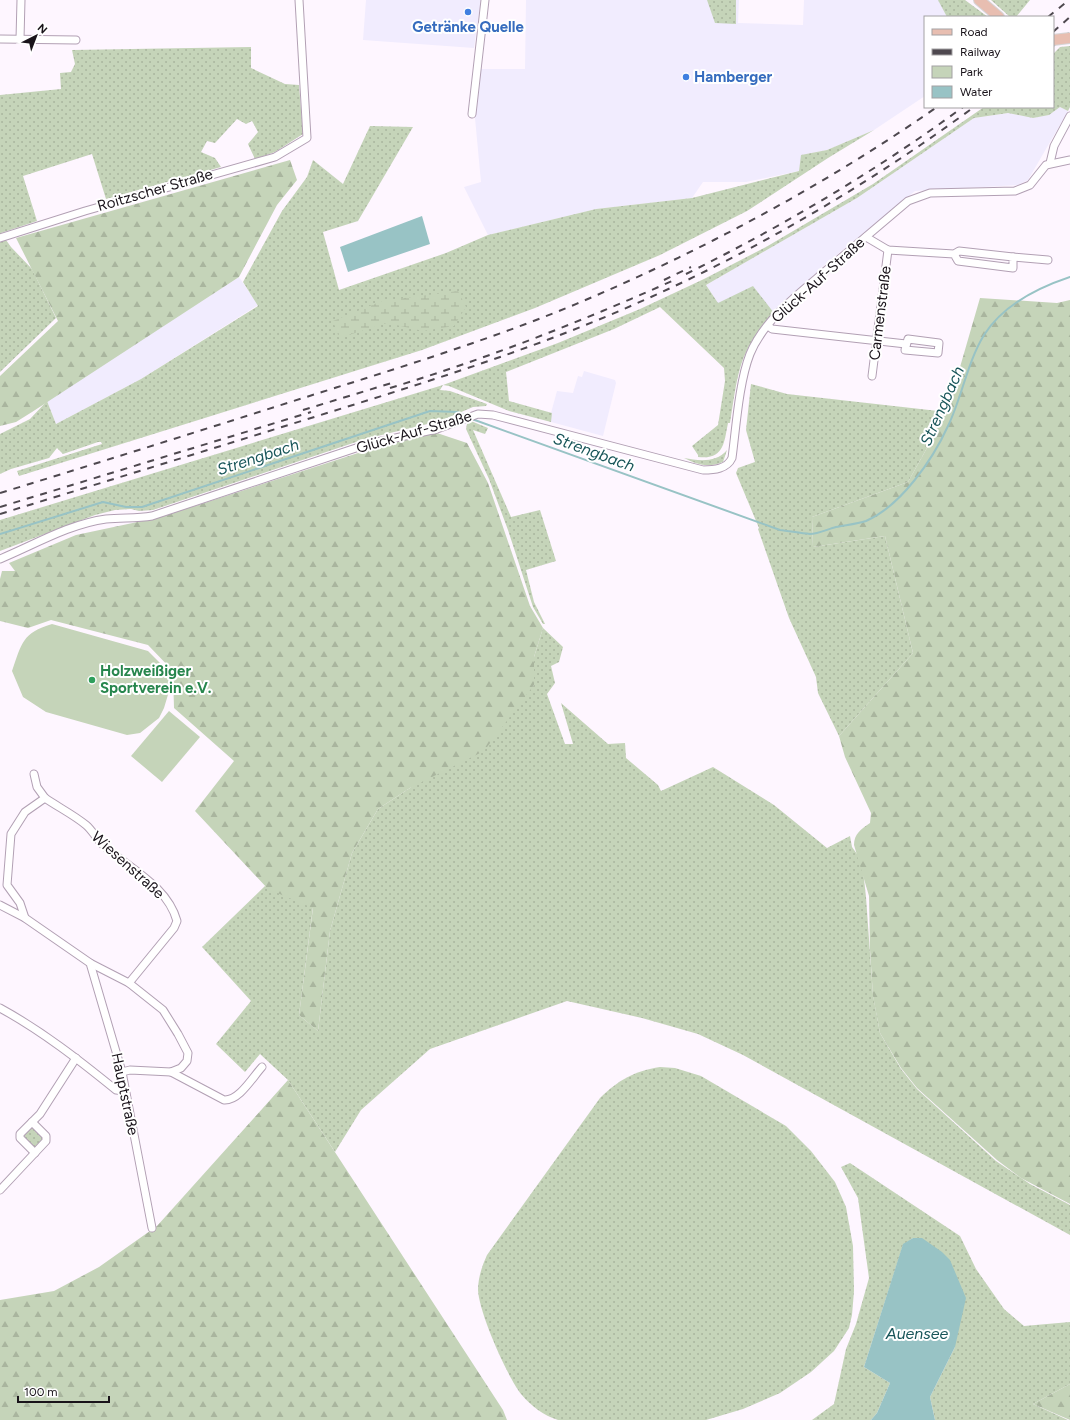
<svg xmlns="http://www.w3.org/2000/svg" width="1070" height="1420" viewBox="0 0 1070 1420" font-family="Figtree,sans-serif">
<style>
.commercial{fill:#f1ecfe}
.green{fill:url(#green-dots)}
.forest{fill:url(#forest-firs)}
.wetland{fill:url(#wetland-marsh)}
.pitch{fill:#c5d4b9}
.water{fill:#98c3c5}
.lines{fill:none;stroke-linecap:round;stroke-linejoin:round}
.stream{stroke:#98c3c5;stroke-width:2}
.minor-casing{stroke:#b2a0b4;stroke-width:9}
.primary-casing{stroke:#d6d5d6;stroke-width:12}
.minor{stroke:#fff;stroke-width:7}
.primary{stroke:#e8beb1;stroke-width:10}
.rail{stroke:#4e484f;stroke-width:2;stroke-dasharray:7 7;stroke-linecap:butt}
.primary-bridge-casing{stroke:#d6d5d6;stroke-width:12;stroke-linecap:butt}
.primary-bridge{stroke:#e8beb1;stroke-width:10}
.shop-dot{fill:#3f7fe0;stroke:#fff;stroke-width:1.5}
.leisure-dot{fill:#2e9e5b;stroke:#fff;stroke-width:1.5}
.labels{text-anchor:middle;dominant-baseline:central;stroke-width:4;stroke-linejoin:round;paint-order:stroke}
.shop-label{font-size:15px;font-weight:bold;fill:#366cbe;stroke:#fff}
.street-label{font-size:15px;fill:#19131a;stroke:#fff}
.leisure-label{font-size:15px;font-weight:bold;fill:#27864d;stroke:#fff;text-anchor:start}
.water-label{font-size:16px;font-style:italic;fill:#185559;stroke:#fff}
</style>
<defs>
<pattern id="green-dots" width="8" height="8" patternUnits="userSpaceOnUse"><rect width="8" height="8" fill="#c5d4b9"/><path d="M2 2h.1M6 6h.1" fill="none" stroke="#a9b59e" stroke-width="1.8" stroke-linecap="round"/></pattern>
<pattern id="forest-firs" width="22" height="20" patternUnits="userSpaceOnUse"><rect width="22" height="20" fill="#c5d4b9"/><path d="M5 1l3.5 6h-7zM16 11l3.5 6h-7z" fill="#a9b59e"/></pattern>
<pattern id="wetland-marsh" width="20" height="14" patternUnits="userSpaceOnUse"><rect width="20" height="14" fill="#c5d4b9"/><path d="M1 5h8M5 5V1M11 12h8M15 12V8" fill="none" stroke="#a9b59e"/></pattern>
</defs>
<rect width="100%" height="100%" fill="#fef6ff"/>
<!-- commercial -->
<g class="commercial">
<path d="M366 0H481L474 48 363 40Z"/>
<path d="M526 0H739L738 23 803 25 804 0H939L947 17H925V96L874 130 827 150 802 155 799 171 746 182H703L692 198 596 209 488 235 464 187 481 182 475 118 480 69H525Z"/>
<path d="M1060 107 1068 111 1028 180 1018 185 915 191 823 266 774 313 718 303 706 285 857 198 974 118 1008 113 1033 118 1049 115Z"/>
<path d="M239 277 258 305 141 379 56 424 47 401Z"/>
<path d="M584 371 615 380 616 383 603 436 551 422V413L557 391 573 393 578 376 582 377Z"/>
</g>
<!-- green -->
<g class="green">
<path d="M707 0H736V24L715 23Z"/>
<path d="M938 0H965L988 17H947Z"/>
<path d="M991 0H1030L1016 17H1010Z"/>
<path d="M1070 46V107L1068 111 1060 107 1049 115 1033 118 1008 113 974 118 857 198 706 285 718 303 753 286 774 313C738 351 738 374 730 423H728C724 443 724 460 698 457V455L692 446 718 425 725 381 724 368 660 307 614 329 506 372 509 401 552 413 551 422 509 411 449 386 443 385 440 390 450 391 487 404 486 406 473 407 440 421 365 439 153 510 139 511 131 509 115 510 95 515 0 551V520L443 385 558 343 640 309 704 279 766 247 873 184 984 107H1053V54L1060 47Z"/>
<path d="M251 47V68L285 84 299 85 303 134 275 152 255 159 248 144 258 132 252 121 246 124 237 119 215 143 207 141 201 152 215 158 221 167 106 199 92 154 23 176 37 221 1 233 11 247 32 269 56 318 0 372V95L61 89 60 73 71 72 75 64 72 50Z"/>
<path d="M370 126 413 127 358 221 323 232 339 290 446 253 488 235 596 209 692 198 799 171 801 155 827 150 874 130 828 158 747 211 660 255 535 308 422 350 19 476 17 471 102 444 101 442H98L63 454 57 448 49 458 11 469 0 474V434L30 419 47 401 56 424 141 379 258 306 243 282 282 211 307 177 313 160 343 184Z"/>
<path d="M751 384 787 394 947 412 908 482 812 517 813 547 885 536 913 653 839 736 818 693 816 677 789 618 758 529 759 528 736 473 738 468 755 462 746 430Z"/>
<path d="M471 421 488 428 485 434 473 430 511 517 540 510 556 561 526 570 534 602 545 624H543L533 607 508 530 489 479 466 429 467 424Z"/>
<path d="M727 450 723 462C708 468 698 465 684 458 699 461 716 463 727 450Z"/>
<path d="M543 628 563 647 559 662 551 666 555 683 547 694 565 744H573L561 703 608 744 625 743 626 758 658 785 661 791 713 767 774 805 827 848 850 836 852 847 862 861 866 897 873 995 880 1033 901 1069 917 1089 996 1161 1030 1184 1070 1205V1235L743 1055 698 1034 642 1018 567 1001 430 1049 361 1110 335 1152 288 1080 260 1054 245 1072 216 1044 251 1001 202 947 265 886 313 907 299 1015 318 1031 330 931 352 853 378 809 410 788 534 685V657Z"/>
<path d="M660 1067 675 1068 701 1076 786 1126 811 1151 835 1182 846 1207 853 1246 854 1291 852 1315 849 1328 834 1351 811 1372 780 1393 743 1409 706 1420H558C543 1415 532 1407 521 1394 507 1376 479 1313 478 1290 478 1278 482 1266 487 1255L600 1098C618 1080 635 1071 660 1067Z"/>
<path d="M32 1124 46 1138 34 1149 23 1136Z"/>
<path d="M850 1163 960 1236 976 1269 1004 1309 1024 1326 1070 1322V1384L1033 1404 1068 1420H935L930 1397 955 1347 913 1238 903 1245 864 1367 890 1383 877 1413 871 1420H812L834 1404 846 1349 856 1324 869 1278 858 1198 841 1167Z"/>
</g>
<!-- forest -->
<g class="forest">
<path d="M290 160 297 180 277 205 239 277 32 412 16 422 0 426V376L58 321 16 238Z"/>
<path d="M980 298 1057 303 1070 300V1204L1021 1178 997 1160 917 1088 901 1068 880 1033 873 996 870 950 869 896 854 845C854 834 861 829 870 823L871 813 845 757 839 736 913 653 885 536 813 547 812 517 908 482 947 412Z"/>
<path d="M437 433 467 443 488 483 530 606 543 628 534 657V685L484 751 410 788 378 809 352 853 330 931 318 1031 299 1015 313 908 268 889 195 811 234 761 174 708 173 671 148 645 51 620 28 628 0 621V579L2 571H15L9 563 76 535 161 517 392 442Z"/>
<path d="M288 1080 503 1410 507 1420H0V1300L54 1291 99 1267 157 1226Z"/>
<path d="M1070 1384V1420L1033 1404Z"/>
</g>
<!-- wetland -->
<path class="wetland" d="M458 291 466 307 454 326 423 331 387 323 339 338 333 321 382 301Z"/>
<!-- pitch -->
<g class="pitch">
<path d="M52 624 148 651 166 669 170 688 164 708 159 718 140 733 127 735 46 712 23 697 12 671C22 643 22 633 52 624Z"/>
<path d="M169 711 200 737 162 782 131 756Z"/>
</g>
<!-- water -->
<g class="water">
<path d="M422 216 430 244 348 272 340 247Z"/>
<path d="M913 1238H922L942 1252 950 1260 966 1298 955 1347 930 1397 935 1420H871L877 1413 890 1383 864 1367 903 1244Z"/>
</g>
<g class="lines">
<!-- stream -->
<g class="stream">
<path d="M472 419 780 530C789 531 800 533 810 534 818 534 828 529 836 527 846 525 857 524 866 521 901 506 933 459 948 426 962 397 967 363 984 335 1003 305 1037 288 1070 277"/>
<path d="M0 534 103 502 126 507H142L430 411 458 412 466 416"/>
</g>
<defs>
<g id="minor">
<path d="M0 39 76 40"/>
<path d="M20 39 21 0"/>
<path d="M472 114 485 0"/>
<path d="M1050 163 1054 146 1070 116"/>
<path d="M866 237 888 250 954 254 959 251 1013 257V268L958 261 954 254"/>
<path d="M0 238 85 211 275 157 307 138 299 0"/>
<path d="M1013 257 1048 260"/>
<path d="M768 326 772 329 906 344"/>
<path d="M908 339 939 343 938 353 905 350Z"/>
<path d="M872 376 888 250"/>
<path d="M0 559C34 545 69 524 106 519 121 517 136 519 152 516L368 444 437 429 478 414 493 415 703 470C714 470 727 469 732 458 736 428 739 382 750 354 765 318 801 292 829 268 856 245 882 223 908 201L930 193 1015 191 1030 185 1046 165 1070 160"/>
<path d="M34 774 37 787 45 798"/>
<path d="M0 905 25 918 90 963 122 1072 152 1228"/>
<path d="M25 918 20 903 7 885 11 834 25 812 45 798C58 807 74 815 86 825 92 830 96 838 102 844 128 868 167 885 177 921L174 928 129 983"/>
<path d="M90 963 129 983 163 1010 178 1034 188 1053 187 1061 181 1068 171 1072"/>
<path d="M0 1008C42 1031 79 1060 116 1090L125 1091"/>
<path d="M122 1072 130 1070 171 1072 224 1100C239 1101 252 1078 262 1067"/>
<path d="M35 1153 20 1138V1134L40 1114 76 1058"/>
<path d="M0 1190 46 1141V1136L32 1122"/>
</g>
<path id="primary" d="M979 0 999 17"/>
</defs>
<!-- minor casing -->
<use href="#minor" class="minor-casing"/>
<!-- primary casing -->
<use href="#primary" class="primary-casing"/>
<!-- minor -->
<use href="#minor" class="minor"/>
<!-- primary -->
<use href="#primary" class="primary"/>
<!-- rail -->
<g class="rail">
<path d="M1048 17 1069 0"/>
<path d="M1053 32 1070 17"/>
<path d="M1053 46 1070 32"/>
<path d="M686 274C783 226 876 171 963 107"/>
<path d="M664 280 691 267"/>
<path d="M390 388C486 359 580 322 672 281"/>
<path d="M303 410 395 382"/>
<path d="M0 493C108 460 215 426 322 392 405 366 488 340 569 307 698 253 822 187 937 107"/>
<path d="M0 507 311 412"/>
<path d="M0 514C104 482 208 450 311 418 420 384 529 351 633 305 754 252 868 185 974 107"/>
</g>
<defs>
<path id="primary-bridge" d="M1053 40 1070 38"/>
</defs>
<!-- primary-bridge casing -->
<use href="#primary-bridge" class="primary-bridge-casing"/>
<!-- primary-bridge -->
<use href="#primary-bridge" class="primary-bridge"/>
</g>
<!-- markers -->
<g class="shop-dot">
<circle cx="468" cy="12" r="4"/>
<circle cx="686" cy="77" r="4"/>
</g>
<circle class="leisure-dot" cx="92" cy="680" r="4"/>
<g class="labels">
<!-- shop labels -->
<g class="shop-label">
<text x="468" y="27">Getränke Quelle</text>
<text x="694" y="77" text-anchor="start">Hamberger</text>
</g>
<!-- street labels -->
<g class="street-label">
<text transform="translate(155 190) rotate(-16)">Roitzscher Straße</text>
<text transform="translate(818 280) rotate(-42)">Glück-Auf-Straße</text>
<text transform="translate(880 313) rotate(-83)">Carmenstraße</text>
<text transform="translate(414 432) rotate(-16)">Glück-Auf-Straße</text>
<text transform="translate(128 865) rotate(42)">Wiesenstraße</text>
<text transform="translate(125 1094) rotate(78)">Hauptstraße</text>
</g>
<!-- leisure labels -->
<g class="leisure-label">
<text x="100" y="671">Holzweißiger<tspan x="100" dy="17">Sportverein e.V.</tspan></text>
</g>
<!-- water labels -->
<g class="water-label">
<text transform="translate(942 406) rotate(-66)">Strengbach</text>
<text transform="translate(594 452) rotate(20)">Strengbach</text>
<text transform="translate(258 457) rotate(-18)">Strengbach</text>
<text x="917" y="1333">Auensee</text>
</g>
</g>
<!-- legend -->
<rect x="924" y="16" width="130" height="92" fill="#ffffff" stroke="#a3a1a3"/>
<rect x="932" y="29" width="20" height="6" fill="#e8beb1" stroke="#a3a1a3"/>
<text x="960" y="36" font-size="12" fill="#19131a">Road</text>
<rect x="932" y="49" width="20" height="6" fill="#4e484f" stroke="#a3a1a3"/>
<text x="960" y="56" font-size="12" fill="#19131a">Railway</text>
<rect x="932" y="66" width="20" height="12" fill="#c5d4b9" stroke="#a3a1a3"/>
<text x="960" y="76" font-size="12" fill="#19131a">Park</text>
<rect x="932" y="86" width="20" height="12" fill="#98c3c5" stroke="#a3a1a3"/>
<text x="960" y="96" font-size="12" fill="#19131a">Water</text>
<!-- north arrow -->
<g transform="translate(36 36) rotate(42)" stroke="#ffffff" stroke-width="3" paint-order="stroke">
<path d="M0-3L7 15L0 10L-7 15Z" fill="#19131a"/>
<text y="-6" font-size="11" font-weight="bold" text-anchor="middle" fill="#19131a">N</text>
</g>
<!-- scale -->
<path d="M18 1396v6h91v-6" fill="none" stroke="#19131a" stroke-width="2"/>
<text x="24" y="1396" font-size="12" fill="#19131a" stroke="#ffffff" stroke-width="3" paint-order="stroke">100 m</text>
</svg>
